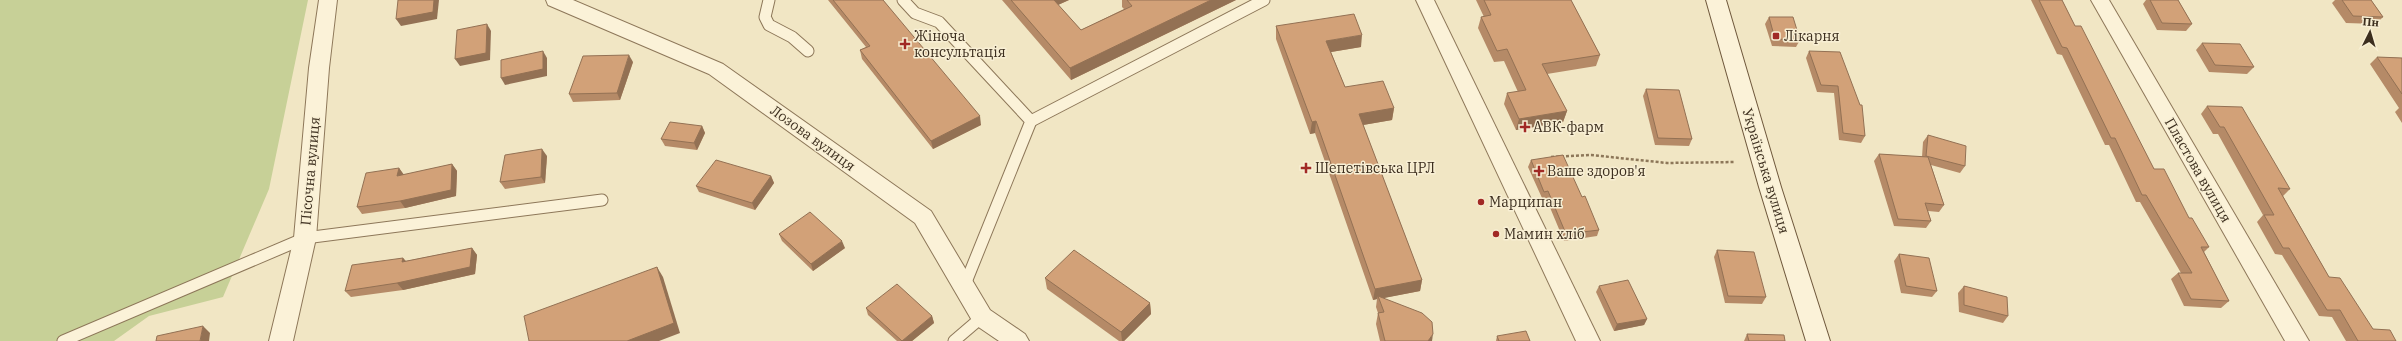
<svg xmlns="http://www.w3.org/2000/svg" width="2402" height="341" viewBox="0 0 2402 341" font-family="'IBM Plex Serif',serif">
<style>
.green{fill:#c7d097}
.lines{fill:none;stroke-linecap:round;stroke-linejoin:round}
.service-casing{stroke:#8d7759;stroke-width:13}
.minor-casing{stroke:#8d7759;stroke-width:2}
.secondary-casing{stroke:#6f583c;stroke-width:2}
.path{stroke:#8d7759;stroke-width:2.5;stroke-dasharray:3 2;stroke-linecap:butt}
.service{stroke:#fbf2d8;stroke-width:11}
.minor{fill:#fbf2d8;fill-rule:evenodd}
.secondary{fill:#fbf2d8;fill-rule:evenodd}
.wall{fill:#b58a67}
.shaded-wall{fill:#937154}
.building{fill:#d2a178;stroke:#937154}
.poi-dot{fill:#a12925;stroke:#f8efd4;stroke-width:1.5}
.labels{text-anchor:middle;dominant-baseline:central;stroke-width:3;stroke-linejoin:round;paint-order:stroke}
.poi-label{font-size:14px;fill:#3c2e1e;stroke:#f8efd4;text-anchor:start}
.street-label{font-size:14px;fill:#3c2e1e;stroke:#f8efd4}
</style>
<rect width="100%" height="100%" fill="#f1e6c4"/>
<!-- green -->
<path class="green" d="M0 0H308L269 189 223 297 149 316 114 341H0Z"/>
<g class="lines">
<defs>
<g id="service">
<path d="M769 0 765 17 769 25 792 37 808 51"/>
<path d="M903 0 915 13 939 22 1031 121 964 287"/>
<path d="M1031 121 1264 0"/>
<path d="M63 341 305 238 602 200"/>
<path d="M954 341 982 317"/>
</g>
<g id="minor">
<path d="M319 0H337L329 68 316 238 293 341H269L294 238 309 68Z"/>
<path d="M546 0H573L723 64 931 211 990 310 1025 334 1029 341H999L974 324 915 223 709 74 548 5Z"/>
<path d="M1416 0H1434L1600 341H1576Z"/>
<path d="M2091 0H2109L2309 341H2285Z"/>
</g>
<path id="secondary" d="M1706 0H1726L1781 187 1830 341H1806L1759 187Z"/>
</defs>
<!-- service casing -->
<use href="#service" class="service-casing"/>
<!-- minor casing -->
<use href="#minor" class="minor-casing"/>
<!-- secondary casing -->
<use href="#secondary" class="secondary-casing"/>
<!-- path -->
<path class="path" d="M1551 157 1591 155 1667 163 1735 162"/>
<!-- service -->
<use href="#service" class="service"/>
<!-- minor -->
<use href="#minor" class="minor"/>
<!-- secondary -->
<use href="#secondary" class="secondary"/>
</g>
<!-- wall -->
<g class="wall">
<path d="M828 0H883L981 125 933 149 862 59 860 50 866 47Z"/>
<path d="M1002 0H1069L1058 5 1081 30 1124 9 1122 7V0H1236L1071 80Z"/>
<path d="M1476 0H1571L1600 55 1596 66 1547 74 1567 111 1563 122 1516 130 1504 104 1507 93 1518 92 1504 61 1494 62 1478 28 1481 17H1484Z"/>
<path d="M2031 0H2062L2075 26 2154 169 2209 247 2204 252 2229 301 2221 308 2184 306 2171 279 2178 273H2181L2140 202H2136L2109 145H2105L2062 55 2057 54Z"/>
<path d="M2146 0H2178L2192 24 2186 31 2157 30 2143 4Z"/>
<path d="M2335 0H2371L2383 17 2376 24 2346 23 2332 3Z"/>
<path d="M1769 17 1800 40 1796 47 1772 46 1765 24Z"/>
<path d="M1276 26 1361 47 1331 52 1345 87 1394 108 1392 120 1363 125 1422 280 1420 291 1383 298 1432 341H1380L1376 324 1378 313 1376 307 1377 299 1373 300 1315 133 1310 134 1276 39Z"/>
<path d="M2202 43 2254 67 2247 74 2209 72 2196 50Z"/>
<path d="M1809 51 1860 105 1865 136 1861 143 1839 140 1834 93 1817 92 1806 58Z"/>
<path d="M2377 57 2402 58V123L2395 112 2399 108 2370 64Z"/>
<path d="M633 62 620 100 573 102 569 94Z"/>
<path d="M1646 89 1692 139 1689 146 1655 145 1643 96Z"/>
<path d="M2207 106 2290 189 2283 196 2329 277 2373 329 2396 341H2346L2332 317 2319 316 2282 255 2275 254 2257 222 2263 215 2218 134H2213L2201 114Z"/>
<path d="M702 126 705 133 697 150 665 146 661 139Z"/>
<path d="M1928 135 1965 166 1960 173 1931 165 1944 205 1939 212 1928 211 1931 221 1926 228 1894 226 1874 161 1879 154 1922 157 1923 142Z"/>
<path d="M547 156 545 183 505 189 500 182Z"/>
<path d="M1531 160 1582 197 1599 230 1597 236 1564 241 1546 198H1542L1528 167Z"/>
<path d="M452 164 457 171 456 196 405 208 362 214 357 207 399 168 404 175Z"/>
<path d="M771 176 774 183 755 210 699 192 696 186Z"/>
<path d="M779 234 845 248 813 271 782 241Z"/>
<path d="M472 248 477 255 475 274 403 290 351 297 345 291 403 258 406 261Z"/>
<path d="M1717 250 1766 297 1762 304 1725 303 1714 257Z"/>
<path d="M1899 254 1937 291 1932 297 1901 293 1894 261Z"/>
<path d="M1045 278 1150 303 1151 314 1124 341H1119L1047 289Z"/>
<path d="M1599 286 1647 319 1644 325 1614 331 1596 292Z"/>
<path d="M1964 286 2008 316 2003 323 1959 312 1958 293Z"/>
<path d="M866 308 932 316 934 323 912 341H897L868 315Z"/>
<path d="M1747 334 1785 341H1744Z"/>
<path d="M1497 336 1530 341H1496Z"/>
</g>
<!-- shaded-wall -->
<g class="shaded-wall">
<path d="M434 0H439L437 19 401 26 396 19Z"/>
<path d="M1050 0H1069L1051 8Z"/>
<path d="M1211 0H1236L1071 80 1070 68Z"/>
<path d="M487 24 491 31 490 60 460 66 455 59Z"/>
<path d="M1362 35 1361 47 1325 53 1326 41Z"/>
<path d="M543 51 547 58V76L505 85 501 78Z"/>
<path d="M629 55 633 62 620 100 617 93Z"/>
<path d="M1394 108 1392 120 1357 126 1359 114Z"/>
<path d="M1567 111 1563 122 1516 130 1519 119Z"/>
<path d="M980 116 981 125 933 149 931 141Z"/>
<path d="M1316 121 1315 133 1310 134 1312 122Z"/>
<path d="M702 126 705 133 697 150 694 143Z"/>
<path d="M542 149 547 156 545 183 541 177Z"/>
<path d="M452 164 457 171 456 196 405 208 400 201Z"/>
<path d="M399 168 404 175 397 176Z"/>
<path d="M771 176 774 183 755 210 752 203Z"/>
<path d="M842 241 845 248 813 271 811 264Z"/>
<path d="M472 248 477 255 475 274 403 290 397 283Z"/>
<path d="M403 258 408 264 402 262Z"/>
<path d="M657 267 663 277 680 333 659 341H627Z"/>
<path d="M1422 280 1420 291 1379 299 1378 296 1377 299 1373 300 1375 289Z"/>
<path d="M1150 303 1151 314 1124 341H1122L1121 332Z"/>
<path d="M932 316 934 323 912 341H902Z"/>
<path d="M1647 319 1644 325 1614 331 1617 324Z"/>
<path d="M203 326 210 333 209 341H200Z"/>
<path d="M1433 334 1432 341H1428Z"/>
</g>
<!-- building -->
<g class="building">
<path d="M398 0H434L433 12 396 19Z"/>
<path d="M833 0H883L980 116 931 141 860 50 870 46Z"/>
<path d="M1011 0H1054L1081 30 1132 6 1127 0H1211L1070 68Z"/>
<path d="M1484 0H1571L1600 55 1542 64 1567 111 1519 119 1507 93 1526 90 1507 49 1497 51 1481 17 1491 15Z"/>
<path d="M2039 0H2062L2075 26H2081L2154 169H2164L2189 218H2192L2209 247H2201L2229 301 2191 299 2178 273H2192L2146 195H2142L2115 138H2111L2067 48 2062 47Z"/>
<path d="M2150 0H2178L2192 24 2162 23Z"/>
<path d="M2342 0H2371L2383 17 2353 16Z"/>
<path d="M1354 14 1362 35 1326 41 1345 87 1383 81 1394 108 1359 114 1422 280 1375 289 1316 121 1312 122 1276 26Z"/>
<path d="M1769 17H1793L1800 40 1775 39Z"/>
<path d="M487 24 486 53 455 59 457 30Z"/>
<path d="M2202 43 2240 44 2254 67 2215 65Z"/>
<path d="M543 51V69L501 78V60Z"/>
<path d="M1809 51 1840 52 1860 105H1862L1865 136 1843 133 1838 86 1821 85Z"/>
<path d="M629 55 617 93 569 94 583 56Z"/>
<path d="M2377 57 2402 58V94Z"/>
<path d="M1646 89 1679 90 1692 139 1658 138Z"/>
<path d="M2207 106 2242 107 2290 189 2278 188 2329 277 2340 278 2373 329 2390 330 2396 341H2358L2340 310H2327L2289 248H2283L2264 215H2274L2224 127H2220Z"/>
<path d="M670 122 702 126 694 143 661 139Z"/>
<path d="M1928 135 1966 146 1965 166 1926 156Z"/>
<path d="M542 149 541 177 500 182 505 155Z"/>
<path d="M1879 154 1928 157 1944 205 1925 203 1931 221 1898 219Z"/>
<path d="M1563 155 1582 197 1585 196 1599 230 1566 234 1548 191 1544 192 1531 160Z"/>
<path d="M716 160 771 176 752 203 696 186Z"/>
<path d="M452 164 451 190 400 201 357 207 366 173 399 168 397 176Z"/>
<path d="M810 212 842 241 811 264 779 234Z"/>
<path d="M472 248 470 267 397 283 345 291 352 265 403 258 402 262Z"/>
<path d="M1074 250 1150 303 1121 332 1045 278Z"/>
<path d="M1717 250 1754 252 1766 297 1728 296Z"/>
<path d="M1899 254 1929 258 1937 291 1906 286Z"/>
<path d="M657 267 674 323 627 341H529L524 316Z"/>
<path d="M1628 280 1647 319 1617 324 1599 286Z"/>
<path d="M897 284 932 316 902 341 866 308Z"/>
<path d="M1964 286 2007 297 2008 316 1964 305Z"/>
<path d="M1378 296 1422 313 1432 322 1433 334 1428 341H1385L1378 313 1384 312Z"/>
<path d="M203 326 200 341H156L157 336Z"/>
<path d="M1526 331 1530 341H1499L1497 336Z"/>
<path d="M1747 334 1784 335 1785 341H1749Z"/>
</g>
<!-- markers -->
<g class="poi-dot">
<rect x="1772" y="32" width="8" height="8" rx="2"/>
<path d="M903 38h4v4h4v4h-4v4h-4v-4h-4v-4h4z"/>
<path d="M1523 121h4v4h4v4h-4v4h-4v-4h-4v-4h4z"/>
<path d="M1304 162h4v4h4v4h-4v4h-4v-4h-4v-4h4z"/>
<path d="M1537 165h4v4h4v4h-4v4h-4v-4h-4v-4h4z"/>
<circle cx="1481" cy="202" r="4"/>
<circle cx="1496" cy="234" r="4"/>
</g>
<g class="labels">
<!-- poi labels -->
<g class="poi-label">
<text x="914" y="36">Жіноча<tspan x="914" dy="16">консультація</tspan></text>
<text x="1784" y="36">Лікарня</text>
<text x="1533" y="127">АВК-фарм</text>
<text x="1315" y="168">Шепетівська ЦРЛ</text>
<text x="1547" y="171">Ваше здоров'я</text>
<text x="1489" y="202">Марципан</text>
<text x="1504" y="234">Мамин хліб</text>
</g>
<!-- street labels -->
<g class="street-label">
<text transform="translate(813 138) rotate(36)">Лозова вулиця</text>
<text transform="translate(2198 170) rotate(60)">Пластова вулиця</text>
<text transform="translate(310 171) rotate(-85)">Пісочна вулиця</text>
<text transform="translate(1766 171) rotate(73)">Українська вулиця</text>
</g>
</g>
<!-- north arrow -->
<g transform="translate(2370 32) rotate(5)" stroke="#f8efd4" stroke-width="3" paint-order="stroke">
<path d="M0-3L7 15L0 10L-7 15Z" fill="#3c2e1e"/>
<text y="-6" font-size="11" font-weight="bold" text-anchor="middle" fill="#3c2e1e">Пн</text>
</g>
</svg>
